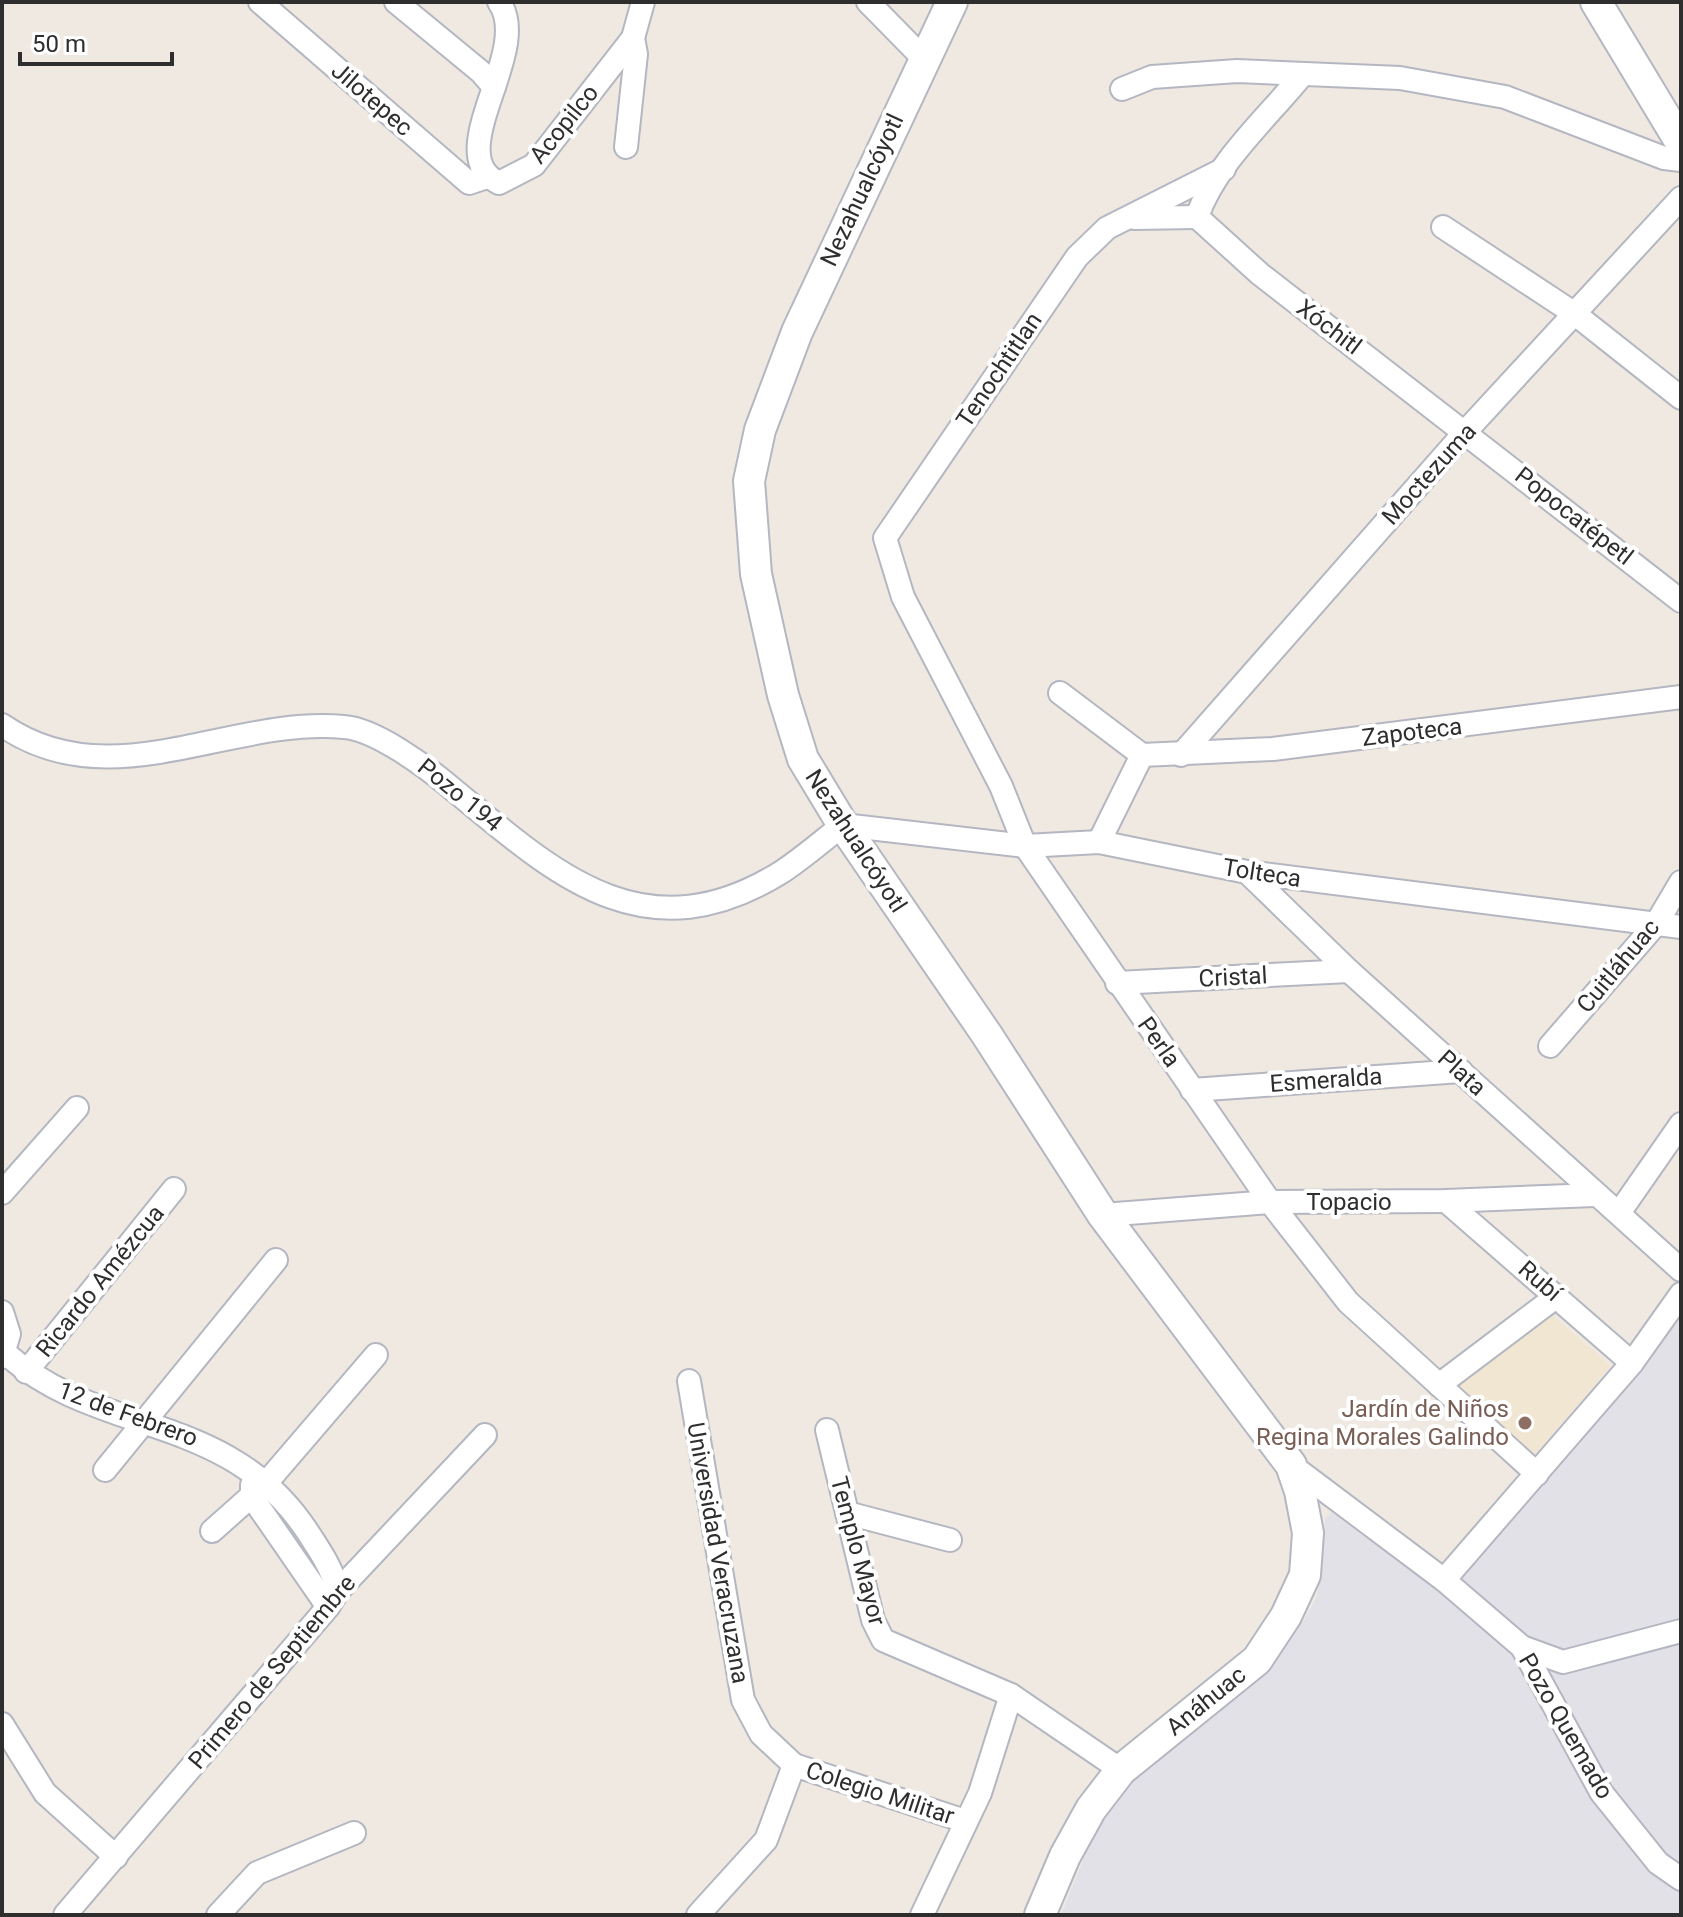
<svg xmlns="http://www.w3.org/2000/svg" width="1683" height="1917" viewBox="0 0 1683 1917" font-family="Roboto,sans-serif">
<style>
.industrial{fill:#e3e1e8}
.education{fill:#f0e6d1}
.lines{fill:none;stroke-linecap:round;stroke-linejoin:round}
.minor-casing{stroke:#b4b7c1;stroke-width:26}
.secondary-casing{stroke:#b4b7c1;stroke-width:34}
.minor{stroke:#fff;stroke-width:22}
.secondary{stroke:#fff;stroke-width:30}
.education-dot{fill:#8d6e63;stroke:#fff;stroke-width:3}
.labels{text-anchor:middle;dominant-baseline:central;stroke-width:8;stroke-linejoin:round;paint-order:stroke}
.street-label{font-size:24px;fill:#2e2e2e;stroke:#fff}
.education-label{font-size:24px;fill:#785e54;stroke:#fff;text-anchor:end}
</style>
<rect width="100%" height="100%" fill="#efe9e1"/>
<!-- industrial -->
<path class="industrial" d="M1681 1315V1915H1061L1096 1827 1130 1776 1284 1646 1303 1622 1316 1598 1322 1571 1325 1519 1331 1512 1432 1587Z"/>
<!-- education -->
<path class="education" d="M1545 1309 1611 1366 1529 1461 1449 1384Z"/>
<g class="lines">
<defs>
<g id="minor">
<path d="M260 2 469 183 487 177"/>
<path d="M396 2 481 72 494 87"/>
<path d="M499 2C534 51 439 154 499 183L534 165 633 38 643 2"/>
<path d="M868 2 923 58"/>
<path d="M1122 89 1152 77 1237 71 1400 78 1505 97 1664 158 1681 160"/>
<path d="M626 147 636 54 633 38"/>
<path d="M1224 169 1107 228 1077 257 885 538 903 597 1001 786 1025 846 1270 1202 1348 1302 1537 1474"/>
<path d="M1197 217 1260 274 1681 601"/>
<path d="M1197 217C1215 164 1267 118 1302 75"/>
<path d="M1134 218 1197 217"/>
<path d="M1443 227 1575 314 1681 398"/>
<path d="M1060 693 1142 755"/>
<path d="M2 725C110 800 230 716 344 727 375 729 425 766 449 786 552 871 642 958 780 873 802 859 822 841 843 825L1025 846 1099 842 1247 872 1681 927"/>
<path d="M1142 755 1273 749 1681 697"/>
<path d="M1181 755 1466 431 1681 198"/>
<path d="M1099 842 1142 755"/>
<path d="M1247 872 1349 971 1681 1270"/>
<path d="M1117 983 1349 971"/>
<path d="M1550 1046 1656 924 1681 882"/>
<path d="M1192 1090 1461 1071"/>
<path d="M2 1193 77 1108"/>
<path d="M1446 1201 1632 1363"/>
<path d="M1619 1213 1681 1124"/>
<path d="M1103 1215 1270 1202 1446 1201 1595 1195"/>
<path d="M2 1312 9 1334 2 1357"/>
<path d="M5 1353C100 1438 227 1410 307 1531 320 1551 332 1568 338 1591"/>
<path d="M26 1372 174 1189"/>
<path d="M689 1381 743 1700 761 1734 794 1765 766 1840 698 1915"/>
<path d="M1439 1385 1557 1296"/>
<path d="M827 1430 873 1620 883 1640 1011 1695 1121 1770"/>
<path d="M1291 1465 1444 1580 1522 1647 1601 1792 1658 1863 1681 1879"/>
<path d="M105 1470 276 1260"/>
<path d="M252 1485V1497L328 1607"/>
<path d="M847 1513 950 1540"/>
<path d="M212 1531 267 1482 376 1355"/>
<path d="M1444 1580 1632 1363 1681 1294"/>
<path d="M1522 1647 1563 1662 1681 1631"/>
<path d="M2 1724 45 1793 116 1857"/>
<path d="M794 1765 965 1821"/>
<path d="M65 1915 328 1607 338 1591 485 1435"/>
<path d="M218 1915 257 1873 354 1833"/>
<path d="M922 1915 980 1793 1011 1695"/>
</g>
<g id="secondary">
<path d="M952 2 797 332 760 430 749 481 756 574 783 695 803 759 843 825 987 1035 1103 1215 1291 1465 1300 1491 1308 1533 1305 1575 1286 1616 1257 1660 1121 1770 1091 1809 1065 1856 1040 1915"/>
<path d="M1596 2 1681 143"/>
</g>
</defs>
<!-- minor casing -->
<use href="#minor" class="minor-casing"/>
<!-- secondary casing -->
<use href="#secondary" class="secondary-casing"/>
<!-- minor -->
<use href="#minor" class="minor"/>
<!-- secondary -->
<use href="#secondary" class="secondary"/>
</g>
<!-- markers -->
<circle class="education-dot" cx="1525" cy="1423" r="8"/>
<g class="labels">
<!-- street labels -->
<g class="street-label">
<text transform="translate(372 99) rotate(41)">Jilotepec</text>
<text transform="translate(564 124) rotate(-51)">Acopilco</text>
<text transform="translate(862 190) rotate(-65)">Nezahualcóyotl</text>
<text transform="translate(1329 327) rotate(37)">Xóchitl</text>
<text transform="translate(999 370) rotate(-56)">Tenochtitlan</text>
<text transform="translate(1429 474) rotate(-48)">Moctezuma</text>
<text transform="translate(1574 516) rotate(38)">Popocatépetl</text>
<text transform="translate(1412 732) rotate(-7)">Zapoteca</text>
<text transform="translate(460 795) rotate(39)">Pozo 194</text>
<text transform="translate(856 841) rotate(57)">Nezahualcóyotl</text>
<text transform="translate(1262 873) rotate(9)">Tolteca</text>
<text transform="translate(1618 966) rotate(-50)">Cuitláhuac</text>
<text transform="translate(1233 977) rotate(-3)">Cristal</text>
<text transform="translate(1159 1042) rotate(55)">Perla</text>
<text transform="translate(1462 1073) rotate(42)">Plata</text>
<text transform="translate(1326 1080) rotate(-4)">Esmeralda</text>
<text x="1349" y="1202">Topacio</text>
<text transform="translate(100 1281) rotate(-51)">Ricardo Amézcua</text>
<text transform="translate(1540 1281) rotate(41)">Rubí</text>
<text transform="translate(128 1414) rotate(20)">12 de Febrero</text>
<text transform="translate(858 1551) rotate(75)">Templo Mayor</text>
<text transform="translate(718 1553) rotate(80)">Universidad Veracruzana</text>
<text transform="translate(272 1672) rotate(-50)">Primero de Septiembre</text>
<text transform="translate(1206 1701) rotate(-39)">Anáhuac</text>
<text transform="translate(1566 1726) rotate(60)">Pozo Quemado</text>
<text transform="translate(880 1793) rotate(18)">Colegio Militar</text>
</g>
<!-- education labels -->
<g class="education-label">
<text x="1509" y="1409">Jardín de Niños<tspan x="1509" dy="28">Regina Morales Galindo</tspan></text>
</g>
</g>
<!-- border -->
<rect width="1683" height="1917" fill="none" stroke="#2e2e2e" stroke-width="8"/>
<!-- scale -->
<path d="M20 52v12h152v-12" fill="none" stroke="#2e2e2e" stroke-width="4"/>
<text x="32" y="52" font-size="24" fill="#2e2e2e" stroke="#ffffff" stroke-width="6" paint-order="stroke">50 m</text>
</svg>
